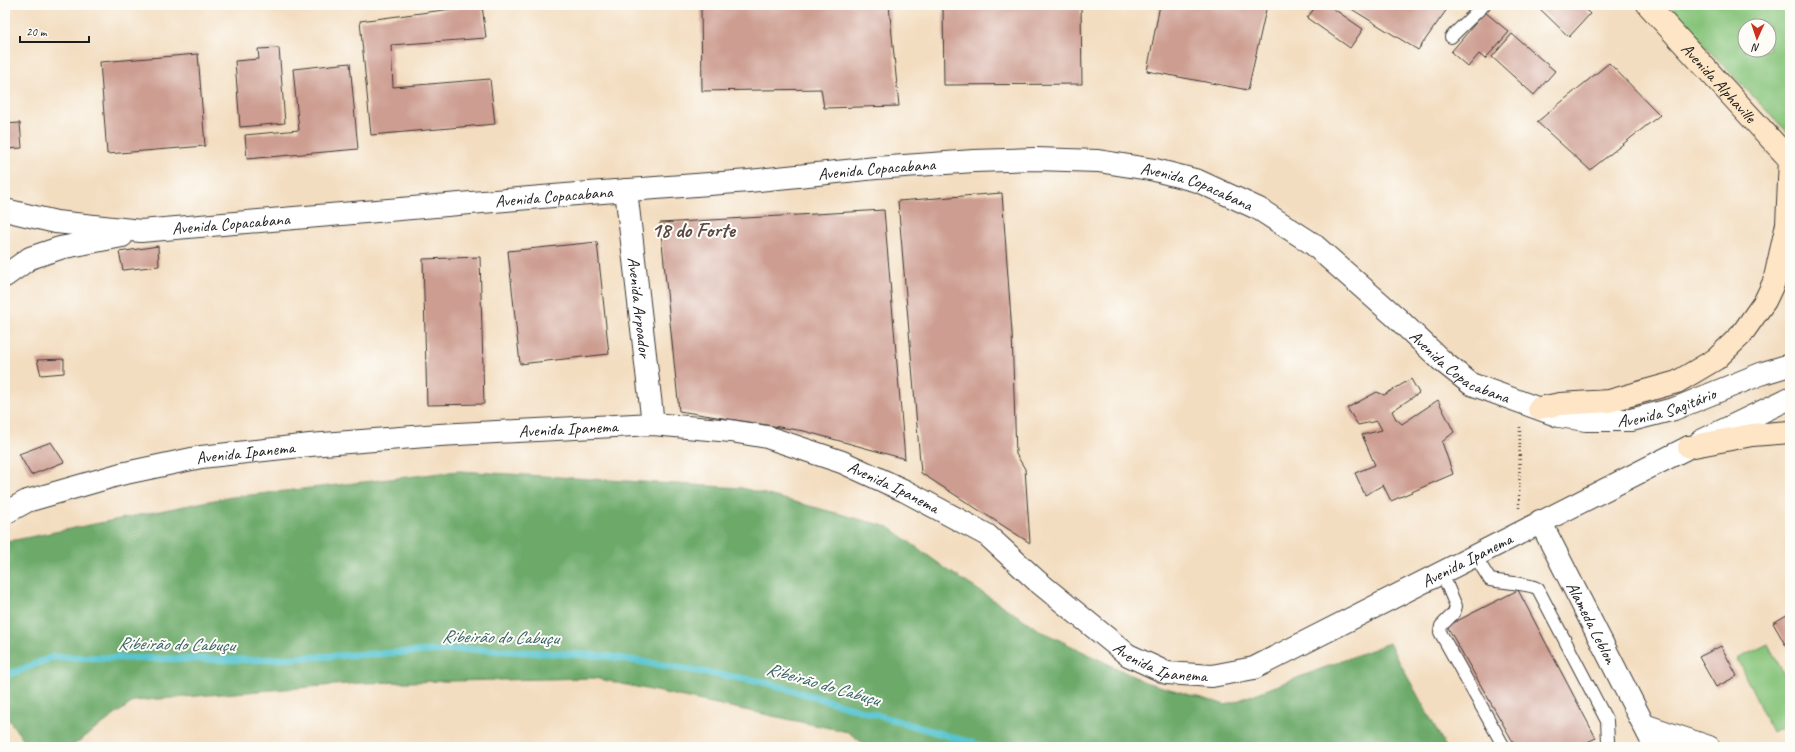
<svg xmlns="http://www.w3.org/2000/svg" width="1795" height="752" viewBox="0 0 1795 752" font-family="Caveat,sans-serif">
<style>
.green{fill:#87c47a;stroke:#52704b;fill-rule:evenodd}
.forest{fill:#6daa6a;stroke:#446343}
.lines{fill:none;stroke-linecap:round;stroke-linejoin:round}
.stream{stroke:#59c5d0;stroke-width:7}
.building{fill:#cd9d91}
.service-casing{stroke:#3c3935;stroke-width:14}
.minor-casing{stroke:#3c3935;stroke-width:24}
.tertiary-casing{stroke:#3c3935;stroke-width:24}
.secondary-casing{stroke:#3c3935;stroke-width:24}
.path{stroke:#3c3935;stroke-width:2.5;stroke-dasharray:1 3;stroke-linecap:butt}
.service{stroke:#fff;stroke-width:12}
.minor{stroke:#fff;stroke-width:22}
.tertiary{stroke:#fff;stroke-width:22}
.secondary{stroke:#fde5c5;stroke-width:22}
.labels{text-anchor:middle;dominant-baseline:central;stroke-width:4;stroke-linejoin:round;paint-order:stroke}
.street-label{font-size:17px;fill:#1c1c1c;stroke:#fdfcf7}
.water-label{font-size:18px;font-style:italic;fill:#346064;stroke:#fdfcf7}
.district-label{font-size:21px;font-weight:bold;fill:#5a4945;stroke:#fdfcf7}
</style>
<rect width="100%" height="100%" fill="#fdfcf7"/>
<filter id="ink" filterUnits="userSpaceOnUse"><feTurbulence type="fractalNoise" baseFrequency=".025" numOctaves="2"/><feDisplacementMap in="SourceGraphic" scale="8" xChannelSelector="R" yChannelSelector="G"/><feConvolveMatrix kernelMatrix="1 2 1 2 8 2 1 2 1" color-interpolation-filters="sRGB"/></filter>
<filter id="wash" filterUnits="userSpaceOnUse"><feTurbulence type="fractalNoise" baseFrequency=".012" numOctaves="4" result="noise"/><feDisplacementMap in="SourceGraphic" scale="16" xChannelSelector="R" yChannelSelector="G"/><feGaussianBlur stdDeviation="0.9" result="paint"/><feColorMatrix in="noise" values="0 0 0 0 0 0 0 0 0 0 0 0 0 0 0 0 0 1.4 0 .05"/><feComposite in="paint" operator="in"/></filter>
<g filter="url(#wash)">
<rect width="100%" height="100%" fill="#f3ddc0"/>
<!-- green -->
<g class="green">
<path d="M1671 5H1790V135L1699 40ZM1745 26H1769V50H1745Z"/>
<path d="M1768 644 1790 686V723L1772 732 1737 659Z"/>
</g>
<!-- forest -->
<path class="forest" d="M459 471 742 488 889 527 949 571 1041 631 1145 682 1226 705 1389 643 1446 747H868L848 732 594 678 360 683 134 701 71 747H28L5 714V542L224 498Z"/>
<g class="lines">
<!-- stream -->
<path class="stream" d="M5 676 53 657 253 660 470 649 606 656 764 682 986 747"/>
</g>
<g id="blocks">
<!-- building -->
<g class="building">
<path d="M482 5 486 38 391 45 393 87 490 79 495 124 371 135 360 21Z"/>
<path d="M701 5H889L899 106 824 108 821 89 702 91Z"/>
<path d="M943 5H1081L1082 84 944 85Z"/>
<path d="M1160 5H1267L1248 90 1147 71Z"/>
<path d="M1317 5H1328L1363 29 1350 48 1307 18Z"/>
<path d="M1345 5H1450L1418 50Z"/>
<path d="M1536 5H1581L1590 14 1569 37Z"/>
<path d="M1485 12 1509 32 1485 59 1479 54 1468 67 1451 52Z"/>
<path d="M1512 34 1555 71 1534 95 1492 57Z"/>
<path d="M279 48 285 123 240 127 235 61 259 59 258 49Z"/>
<path d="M198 54 205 146 107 154 100 62Z"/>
<path d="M350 63 358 149 247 159 245 135 299 130 293 69Z"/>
<path d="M1609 63 1660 115 1590 170 1537 122Z"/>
<path d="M20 123 22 148 5 149V124Z"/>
<path d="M1002 193 1012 333 1016 454 1025 469 1030 543 921 473 898 201Z"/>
<path d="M884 210 905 459 804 431 679 411 660 223Z"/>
<path d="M597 242 609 354 520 364 508 251Z"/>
<path d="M158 246 159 266 123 270 119 252Z"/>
<path d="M480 257 484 404 427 405 423 259Z"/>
<path d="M64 359V373L41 375 37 360Z"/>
<path d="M1411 379 1419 393 1392 411 1396 419 1402 424 1438 400 1454 432 1442 442 1453 474 1391 501 1383 485 1365 495 1355 473 1375 465 1362 435 1382 430 1377 421 1358 425 1347 408 1377 392 1384 395Z"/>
<path d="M51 442 64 462 31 475 19 454Z"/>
<path d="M1518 590 1596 738 1577 747H1516L1447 626Z"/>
<path d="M1790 613V653L1773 623Z"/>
<path d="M1721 646 1737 676 1716 687 1699 657Z"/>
</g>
</g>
</g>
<g filter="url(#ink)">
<use href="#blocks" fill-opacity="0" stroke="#3c3935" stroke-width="1"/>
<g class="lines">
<defs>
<g id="service">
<path d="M1451 37 1484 5"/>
<path d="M1475 556 1490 580C1501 582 1532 584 1538 589L1607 721 1608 741 1606 747"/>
<path d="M1441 571 1456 606 1454 613 1441 626 1440 632 1504 747"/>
</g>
<g id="minor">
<path id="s1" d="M626 190 653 424"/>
<path id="s2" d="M5 210 56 222 141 231 589 193 749 181 876 168 974 161 1035 159 1098 161 1155 170 1198 181 1259 209 1313 244 1397 318 1442 361 1471 384 1559 416 1586 420H1631L1674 409 1763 373 1790 365"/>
<path d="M5 276 30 258 60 248 122 236"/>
<path id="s3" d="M5 513 27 501 121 474 201 457 310 445 439 435 653 424 731 431 767 437 842 462 905 491 987 535 1037 581 1128 655 1167 673 1212 676 1254 668 1689 447"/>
<path id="s4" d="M1540 521 1655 747"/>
<path d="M1644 725 1709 747"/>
</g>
<path id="tertiary" d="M1701 441 1790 398"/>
<g id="secondary">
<path id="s5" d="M1648 5 1790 160"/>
<path d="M1539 408 1560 404 1609 401 1677 382 1716 359 1741 335 1765 301 1774 282 1787 224 1790 159"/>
<path d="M1689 447 1752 435 1790 432"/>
</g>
</defs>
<!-- service casing -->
<use href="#service" class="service-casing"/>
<!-- minor casing -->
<use href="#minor" class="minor-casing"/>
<!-- tertiary casing -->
<use href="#tertiary" class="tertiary-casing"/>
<!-- secondary casing -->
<use href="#secondary" class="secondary-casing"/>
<!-- path -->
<path class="path" d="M1519 508 1520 425"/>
<!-- service -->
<use href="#service" class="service"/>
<!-- minor -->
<use href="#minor" class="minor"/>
<!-- tertiary -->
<use href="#tertiary" class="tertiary"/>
<!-- secondary -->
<use href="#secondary" class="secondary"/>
</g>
</g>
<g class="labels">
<!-- street labels -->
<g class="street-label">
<text stroke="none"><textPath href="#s5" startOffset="105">Avenida Alphaville</textPath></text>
<text stroke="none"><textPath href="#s2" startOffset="876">Avenida Copacabana</textPath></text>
<text stroke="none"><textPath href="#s2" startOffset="1200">Avenida Copacabana</textPath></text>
<text stroke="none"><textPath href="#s2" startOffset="552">Avenida Copacabana</textPath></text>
<text stroke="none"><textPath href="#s2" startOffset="228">Avenida Copacabana</textPath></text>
<text stroke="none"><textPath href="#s1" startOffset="118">Avenida Arpoador</textPath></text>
<text stroke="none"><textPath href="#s2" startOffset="1524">Avenida Copacabana</textPath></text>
<text stroke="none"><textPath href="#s2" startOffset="1746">Avenida Sagitário</textPath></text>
<text stroke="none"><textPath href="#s3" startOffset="573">Avenida Ipanema</textPath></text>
<text stroke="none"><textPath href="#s3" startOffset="249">Avenida Ipanema</textPath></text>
<text stroke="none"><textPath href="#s3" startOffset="909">Avenida Ipanema</textPath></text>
<text stroke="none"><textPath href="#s3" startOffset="1569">Avenida Ipanema</textPath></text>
<text stroke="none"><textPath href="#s4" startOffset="114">Alameda Leblon</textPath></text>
<text stroke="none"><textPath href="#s3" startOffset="1233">Avenida Ipanema</textPath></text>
</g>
<!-- water labels -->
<g class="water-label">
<text transform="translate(500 637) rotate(1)">Ribeirão do Cabuçu</text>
<text transform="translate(176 644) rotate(1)">Ribeirão do Cabuçu</text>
<text transform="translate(823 684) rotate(16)">Ribeirão do Cabuçu</text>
</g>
<!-- district labels -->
<g class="district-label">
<text x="693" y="230">18 do Forte</text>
</g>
</g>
<!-- margin -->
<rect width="1795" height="752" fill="none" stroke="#fdfcf7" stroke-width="20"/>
<!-- north arrow -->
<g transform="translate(1757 38) rotate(183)"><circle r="19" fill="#fdfcf7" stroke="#a3a29f"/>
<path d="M0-3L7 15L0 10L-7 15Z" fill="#c8321e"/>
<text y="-6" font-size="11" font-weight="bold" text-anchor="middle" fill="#1c1c1c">N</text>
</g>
<!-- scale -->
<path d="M20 36v6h69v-6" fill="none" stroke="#1c1c1c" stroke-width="2"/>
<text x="26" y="36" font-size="12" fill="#1c1c1c" stroke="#fdfcf7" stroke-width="3" paint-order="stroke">20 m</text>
</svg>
